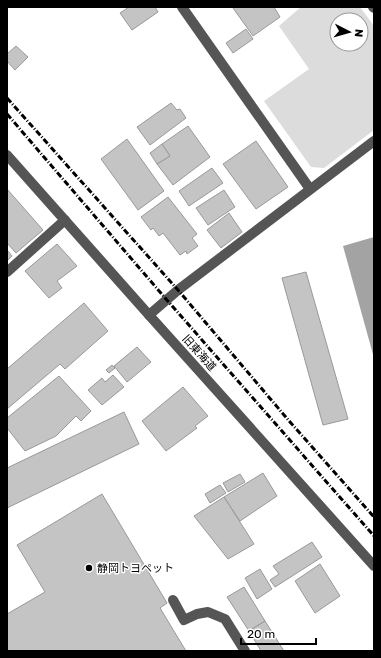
<svg xmlns="http://www.w3.org/2000/svg" width="381" height="658" viewBox="0 0 381 658" font-family="Rubik,'Noto Sans JP',sans-serif">
<style>
.green{fill:#dcdcdc;fill-rule:evenodd}
.water{fill:#a3a3a3}
.building{fill:#c4c4c4;stroke:#999}
.lines{fill:none;stroke-linecap:round;stroke-linejoin:round}
.minor{stroke:#555;stroke-width:10}
.rail{stroke:#000;stroke-width:3;stroke-dasharray:6 2 1 2;stroke-linecap:butt}
.poi-dot{fill:#000;stroke:#fff;stroke-width:1.5}
.labels{text-anchor:middle;dominant-baseline:central;stroke-width:3;stroke-linejoin:round;paint-order:stroke}
.street-label{font-size:11px;fill:#000;stroke:#fff}
.poi-label{font-size:11px;fill:#000;stroke:#fff;text-anchor:start}
</style>
<rect width="100%" height="100%" fill="#fff"/>
<!-- green -->
<path class="green" d="M301 7H360L374 26V130L324 168 311 167 264 101 309 69 279 26ZM337 20H361V44H337Z"/>
<!-- water -->
<path class="water" d="M374 237V358L343 246Z"/>
<!-- building -->
<g class="building">
<path d="M129 7H155L158 12 132 30 120 13Z"/>
<path d="M234 7H274L280 17 253 36 233 8Z"/>
<path d="M246 29 253 39 233 53 226 43Z"/>
<path d="M16 46 28 57 15 70 7 61V54Z"/>
<path d="M171 103 177 110 180 109 186 118 150 145 137 127Z"/>
<path d="M188 126 210 157 173 185 157 164 170 156 162 144Z"/>
<path d="M127 139 164 191 138 210 101 159Z"/>
<path d="M256 141 288 187 256 209 223 164Z"/>
<path d="M162 144 170 156 157 164 150 153Z"/>
<path d="M212 168 223 183 189 206 179 191Z"/>
<path d="M7 189 43 230 16 253 7 243Z"/>
<path d="M224 190 235 207 208 225 196 208Z"/>
<path d="M168 197 197 234 192 238 198 246 187 254 186 251 180 255 163 233 159 236 153 228 151 230 141 217Z"/>
<path d="M229 213 242 232 221 248 207 230Z"/>
<path d="M57 244 77 266 57 281 62 288 49 298 25 271Z"/>
<path d="M7 250 12 256 7 261Z"/>
<path d="M306 272 348 419 323 425 282 278Z"/>
<path d="M84 303 108 331 65 369 60 364 7 409V369Z"/>
<path d="M137 347 151 362 127 382 114 366Z"/>
<path d="M112 365 115 368 109 373 106 370Z"/>
<path d="M113 375 124 387 102 405 88 390 102 378 105 382Z"/>
<path d="M59 376 91 411 81 421 76 416 56 436 25 451 7 428V418Z"/>
<path d="M183 387 208 416 195 426 197 428 166 451 142 421Z"/>
<path d="M124 412 139 444 7 508V468Z"/>
<path d="M263 473 277 496 240 521 224 497Z"/>
<path d="M240 474 245 482 228 492 223 483Z"/>
<path d="M220 485 226 493 210 503 205 494Z"/>
<path d="M102 494 167 603 160 608 186 651H7V614L45 592 17 545Z"/>
<path d="M224 497 254 544 228 559 194 516Z"/>
<path d="M312 542 322 557 275 587 270 580 279 574 273 566Z"/>
<path d="M320 564 340 596 315 613 295 581Z"/>
<path d="M260 569 272 589 257 599 245 578Z"/>
<path d="M244 587 265 621 249 631 227 597Z"/>
<path d="M265 621 284 651H261L249 631Z"/>
</g>
<g class="lines">
<!-- minor -->
<g class="minor">
<path d="M182 7 310 189"/>
<path d="M373 7 374 8"/>
<path d="M7 155 149 315 374 566"/>
<path d="M7 272 65 220"/>
<path d="M149 315 178 290 374 141"/>
<path d="M173 600 184 620 197 614 208 612 225 619 245 651"/>
</g>
<!-- rail -->
<g class="rail">
<path d="M7 98 178 290 290 422 374 517"/>
<path d="M7 114 166 299 374 536"/>
</g>
</g>
<!-- markers -->
<circle class="poi-dot" cx="89" cy="568" r="4"/>
<g class="labels">
<!-- street labels -->
<g class="street-label">
<text transform="translate(199 353) rotate(48)">旧東海道</text>
</g>
<!-- poi labels -->
<g class="poi-label">
<text x="97" y="568">静岡トヨペット</text>
</g>
</g>
<!-- border -->
<rect width="381" height="658" fill="none" stroke="#000000" stroke-width="16"/>
<!-- north arrow -->
<g transform="translate(349 32) rotate(96)"><circle r="19" fill="#ffffff" stroke="#999999"/>
<path d="M0-3L7 15L0 10L-7 15Z" fill="#000000"/>
<text y="-6" font-size="11" font-weight="bold" text-anchor="middle" fill="#000000">N</text>
</g>
<!-- scale -->
<path d="M241 638v6h75v-6" fill="none" stroke="#000000" stroke-width="2"/>
<text x="247" y="638" font-size="12" fill="#000000" stroke="#ffffff" stroke-width="3" paint-order="stroke">20 m</text>
</svg>
